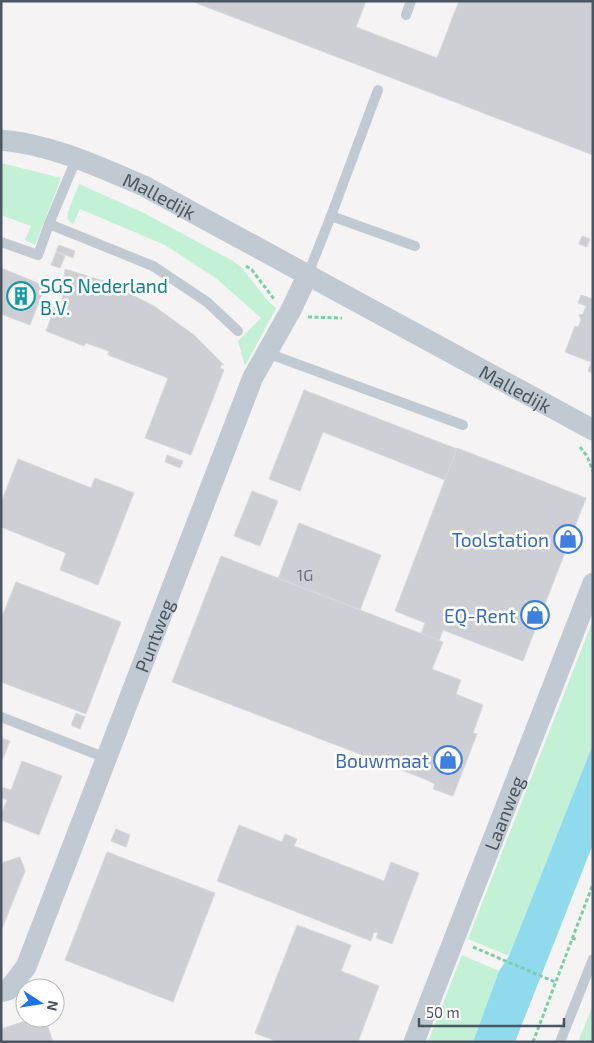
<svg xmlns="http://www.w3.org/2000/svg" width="594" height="1043" viewBox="0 0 594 1043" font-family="'Exo 2',sans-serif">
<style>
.green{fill:#c3f1d5}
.water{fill:#90daee}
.building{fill:#cdcfd5;stroke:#d7d9de}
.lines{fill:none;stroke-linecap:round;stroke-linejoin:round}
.path{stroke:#7ad0a6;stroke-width:3;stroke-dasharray:4 2.5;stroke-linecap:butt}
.lane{stroke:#c1cad2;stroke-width:10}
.street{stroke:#c1cad2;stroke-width:21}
.labels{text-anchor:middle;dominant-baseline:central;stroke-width:5;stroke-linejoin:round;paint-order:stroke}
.number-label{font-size:16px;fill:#6b747e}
.street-label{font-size:19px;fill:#4a5661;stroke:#fff}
.culture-label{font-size:19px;fill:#0d838f;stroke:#fff;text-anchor:start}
.shop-label{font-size:19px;fill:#366cbe;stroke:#fff;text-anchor:end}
</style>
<rect width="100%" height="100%" fill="#f5f3f3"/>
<!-- green -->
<g class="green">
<path d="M1 163 61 178 35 245 25 240 31 226 1 215Z"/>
<path d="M79 184 144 213 233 261 242 268 268 301 276 308 245 366 238 341 261 318 217 279 165 245 80 209 73 224C68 221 67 218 68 212Z"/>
<path d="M593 620V744L509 956 468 939Z"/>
<path d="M462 955 499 971 473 1042H428Z"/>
<path d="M593 1005V1042H578Z"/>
</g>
<!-- water -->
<path class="water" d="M593 744V844L515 1042H473L499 971 509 956Z"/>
<!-- building -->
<g class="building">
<path d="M191 1H366L356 27 437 58 459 1H593V155Z"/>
<path d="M582 236 590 239 587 247 579 244Z"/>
<path d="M59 245 75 251 73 258 56 251Z"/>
<path d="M56 252 65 256 60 268 51 265Z"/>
<path d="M1 268 45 286 30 325 1 314Z"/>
<path d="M65 269 107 282 154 306 194 335 224 365 222 364 220 368 224 370 191 455 145 438 168 378 108 355 109 351 86 343 84 346 46 331 56 305 62 307 63 303H62Z"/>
<path d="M581 295 593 299V373L588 371 591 362 565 352 575 326 578 327 581 320 579 315 583 314 586 306 578 303Z"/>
<path d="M304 390 457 449 445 480 323 432 300 491 269 479Z"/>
<path d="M457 448 586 498 523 661 443 630 439 641 421 634 425 623 395 611Z"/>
<path d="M167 455 183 461 180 468 165 462Z"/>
<path d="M18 459 91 488 95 478 134 493 98 585 60 570 66 553 1 527V503Z"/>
<path d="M252 491 278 501 260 546 234 536Z"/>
<path d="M299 523 381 555 360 610 278 579Z"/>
<path d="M221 556 443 642 432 669 461 680 456 694 483 705 473 733 477 734 453 796 433 789 435 784 422 778 172 682Z"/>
<path d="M16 582 121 622 86 714 1 682V619Z"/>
<path d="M76 713 85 717 80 729 71 725Z"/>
<path d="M1 738 10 741 1 763Z"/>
<path d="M22 761 62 776 39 835 1 820V815L7 800 1 797V787L11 790Z"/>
<path d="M239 825 282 842 285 834 297 839 294 846 384 881 391 862 419 873 392 944 376 938 378 933 374 932 371 941 217 881Z"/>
<path d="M116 829 130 835 126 847 111 841Z"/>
<path d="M107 852 215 893 173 1002 65 960Z"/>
<path d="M20 857 25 871 1 931V863Z"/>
<path d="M297 925 351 945 341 971 379 986 358 1042H278L255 1033Z"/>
<path d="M34 1018H45L53 1042H1V1029Z"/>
</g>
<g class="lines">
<!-- path -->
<g class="path">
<path d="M246 266 252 270 274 299"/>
<path d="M308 317 342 318"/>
<path d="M580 447 587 456 593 471"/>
<path d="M572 938 578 940"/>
<path d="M473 947 555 982"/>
<path d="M533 1042 593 884"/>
</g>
<!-- lane -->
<g class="lane">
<path d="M406 15 411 1"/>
<path d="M77 157 49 224 153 266 207 302 238 331"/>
<path d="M331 216 415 246"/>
<path d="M1 242 38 255 49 224"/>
<path d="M308 274 331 216 378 90"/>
<path d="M267 353 463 425"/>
<path d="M1 717 106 758"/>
<path d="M560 1042 593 959"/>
</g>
<!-- street -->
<g class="street">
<path id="s1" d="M1 140C53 145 97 166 144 186L593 430"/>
<path id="s2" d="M1 992 8 990 26 967 253 377 291 310 308 274"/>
<path id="s3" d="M414 1042 593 583"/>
</g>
</g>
<!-- icons -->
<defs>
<symbol id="building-ring" viewBox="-11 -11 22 22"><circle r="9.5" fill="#fff" stroke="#0f9aa8" stroke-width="1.5"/><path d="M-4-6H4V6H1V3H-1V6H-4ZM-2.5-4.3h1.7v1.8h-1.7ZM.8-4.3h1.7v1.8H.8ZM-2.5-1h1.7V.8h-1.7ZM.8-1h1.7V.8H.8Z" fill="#0f9aa8"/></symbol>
<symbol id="shop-ring" viewBox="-11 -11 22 22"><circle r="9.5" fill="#fff" stroke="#3f7fe0" stroke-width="1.5"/><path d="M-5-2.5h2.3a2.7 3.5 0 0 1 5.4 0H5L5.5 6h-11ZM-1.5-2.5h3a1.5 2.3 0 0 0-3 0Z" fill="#3f7fe0"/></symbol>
</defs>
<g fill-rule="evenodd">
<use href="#building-ring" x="5" y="280" width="32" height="32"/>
<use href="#shop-ring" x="552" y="523" width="32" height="32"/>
<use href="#shop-ring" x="519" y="599" width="32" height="32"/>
<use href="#shop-ring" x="432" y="744" width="32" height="32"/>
</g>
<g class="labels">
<!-- number labels -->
<g class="number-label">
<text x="305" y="574">1G</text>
</g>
<!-- street labels -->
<g class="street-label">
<text stroke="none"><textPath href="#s1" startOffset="169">Malledijk</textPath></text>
<text stroke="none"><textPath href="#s1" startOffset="574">Malledijk</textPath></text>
<text stroke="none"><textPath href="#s2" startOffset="392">Puntweg</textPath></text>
<text stroke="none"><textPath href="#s3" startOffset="246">Laanweg</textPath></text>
</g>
<!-- culture labels -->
<g class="culture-label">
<text x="40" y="285">SGS Nederland<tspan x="40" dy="22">B.V.</tspan></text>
</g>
<!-- shop labels -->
<g class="shop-label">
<text x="549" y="539">Toolstation</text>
<text x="516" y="615">EQ-Rent</text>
<text x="429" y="760">Bouwmaat</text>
</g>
</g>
<!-- border -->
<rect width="594" height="1043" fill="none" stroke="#4a5661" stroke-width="5"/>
<!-- north arrow -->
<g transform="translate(40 1003) rotate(102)"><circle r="24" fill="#ffffff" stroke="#b7bbc0"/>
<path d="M0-4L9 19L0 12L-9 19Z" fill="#1a73e8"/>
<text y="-8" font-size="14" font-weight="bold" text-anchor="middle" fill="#4a5661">N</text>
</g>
<!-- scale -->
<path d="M419 1018v8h145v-8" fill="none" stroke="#4a5661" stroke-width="2.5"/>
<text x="426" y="1018" font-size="15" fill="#4a5661" stroke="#ffffff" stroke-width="4" paint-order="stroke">50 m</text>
</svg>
